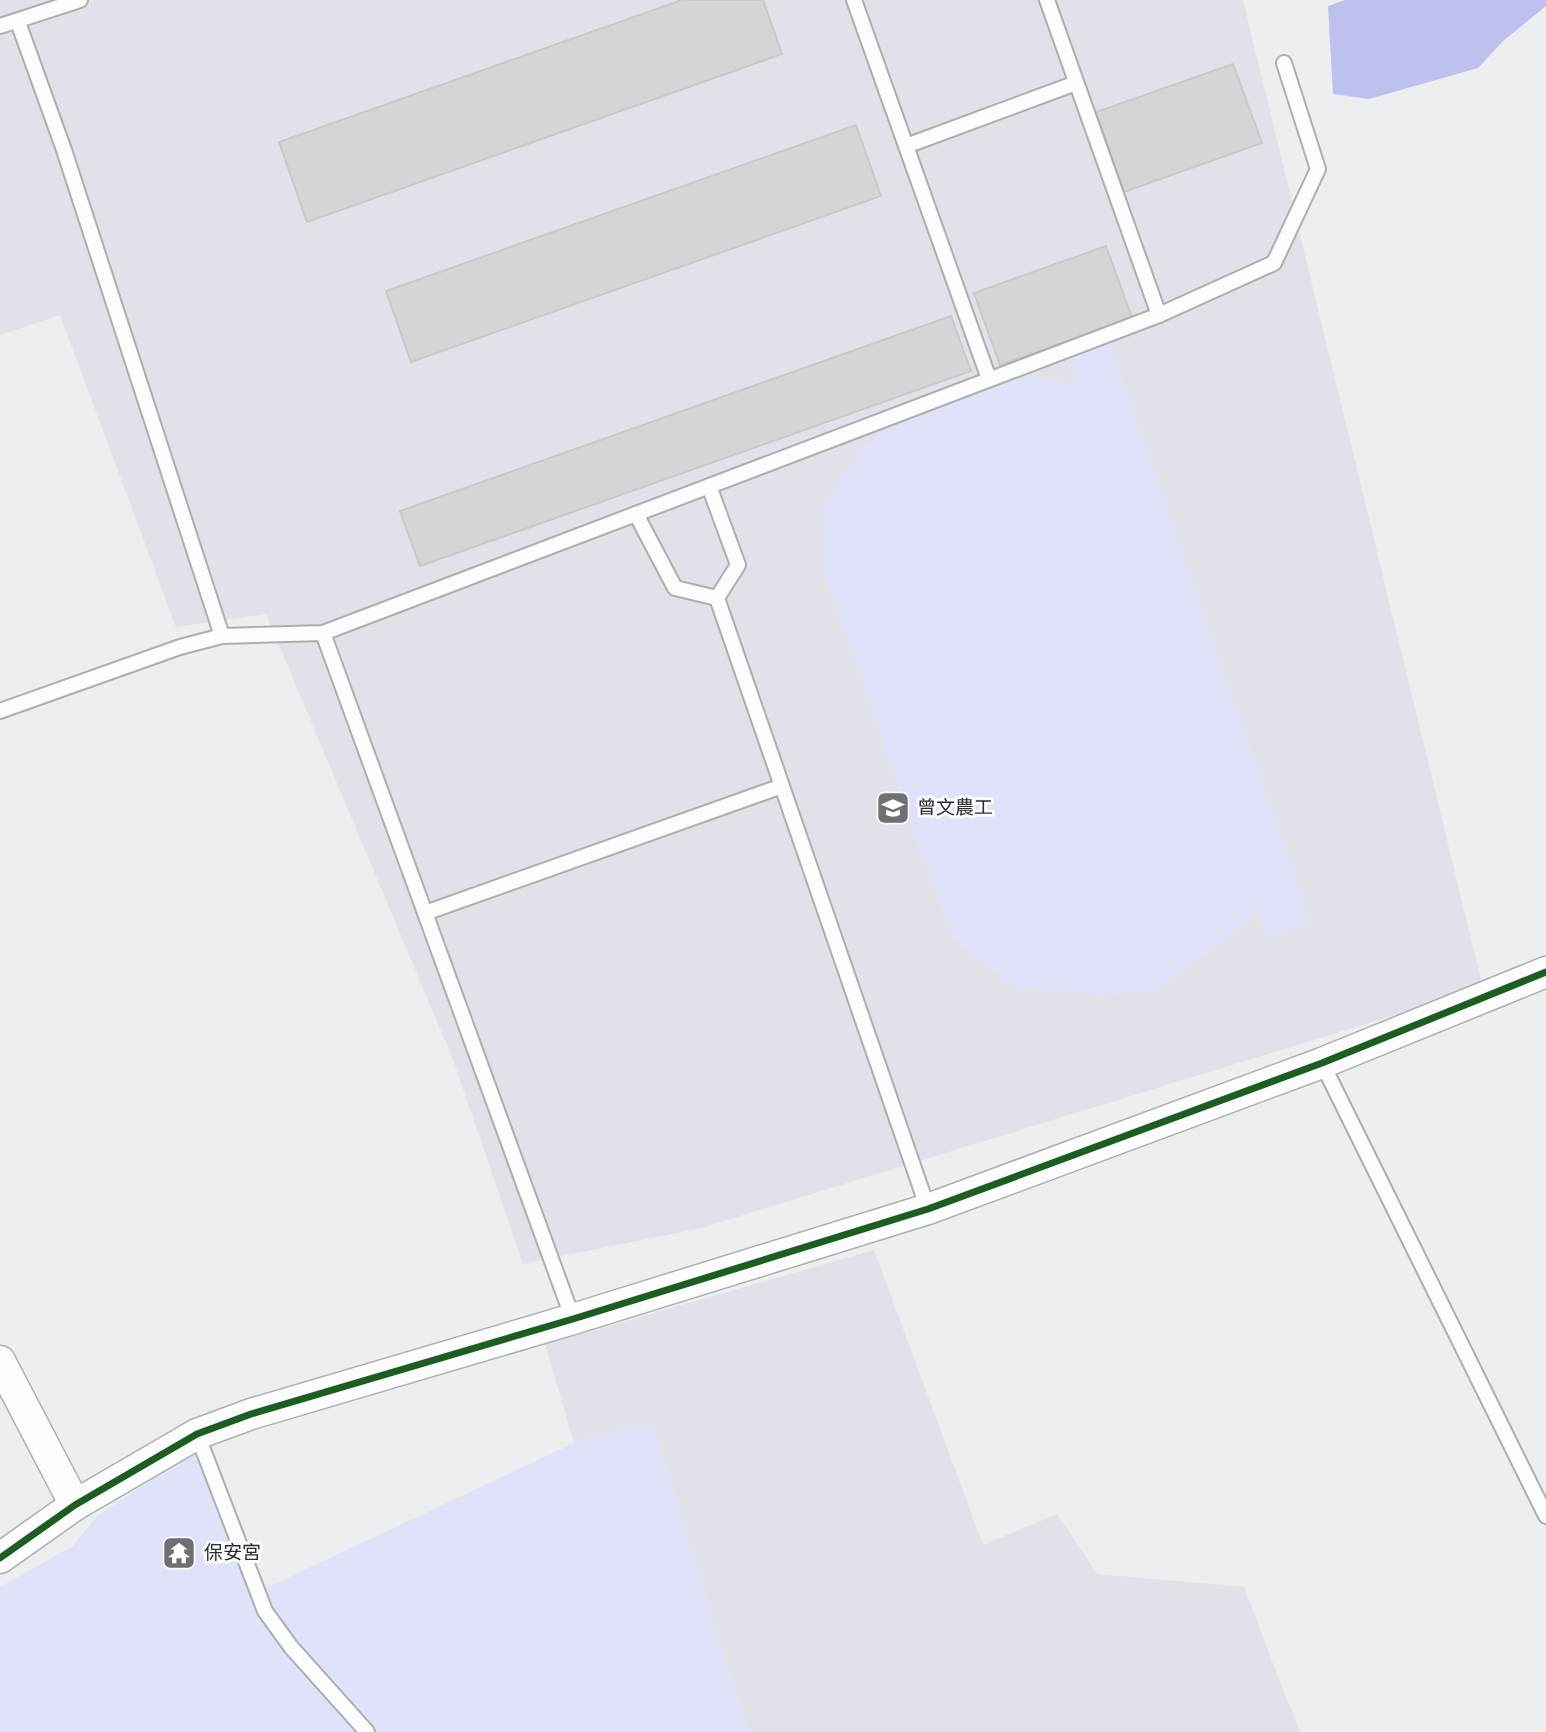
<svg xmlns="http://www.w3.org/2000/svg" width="1546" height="1732" viewBox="0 0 1546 1732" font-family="'Source Sans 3','Noto Sans TC',sans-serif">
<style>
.built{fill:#e1e2e9}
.green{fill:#dfe2f8}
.water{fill:#bec1ee}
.building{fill:#d5d5d7;stroke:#c8c9ca;stroke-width:2}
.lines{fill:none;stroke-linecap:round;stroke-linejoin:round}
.service-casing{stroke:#adaeaf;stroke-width:18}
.minor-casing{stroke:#adaeaf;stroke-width:33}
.service{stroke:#fcfcfd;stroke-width:14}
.minor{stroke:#fcfcfd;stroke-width:30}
.cycleway-casing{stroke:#fafafe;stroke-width:11}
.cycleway{stroke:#1b5e20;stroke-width:7}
.labels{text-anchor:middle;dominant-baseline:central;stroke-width:6;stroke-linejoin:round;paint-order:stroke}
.poi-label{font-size:19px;fill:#2b2c2d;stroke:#fafafe;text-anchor:start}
</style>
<rect width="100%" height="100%" fill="#edeeef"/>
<!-- built -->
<g class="built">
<path d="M0 0H1243L1483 988 698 1229 523 1264 454 1062 266 614 176 627 60 315 0 335Z"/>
<path d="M874 1250 983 1545 1057 1514 1097 1574 1244 1587 1283 1690 1301 1732H747L651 1422 574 1443 545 1344Z"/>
</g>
<!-- green -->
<g class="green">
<path d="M1103 327 1310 922 1264 938 1259 906 1231 935 1153 992 1096 994 1015 987 980 961 953 936 900 795 860 672 823 570 824 507 864 447 938 394 1008 377 1079 384 1064 340Z"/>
<path d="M651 1422 747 1732H0V1587L73 1546 97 1516 201 1447 262 1590 574 1443Z"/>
</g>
<!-- water -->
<path class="water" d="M1345 0H1546V6L1503 41 1478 68 1369 99 1333 94 1328 6Z"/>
<!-- building -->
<g class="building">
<path d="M682 0H763L782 54 307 222 279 142Z"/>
<path d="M1233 64 1262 143 1124 192 1096 112Z"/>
<path d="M856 125 881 196 411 362 386 291Z"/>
<path d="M1106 246 1132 318 1000 365 974 293Z"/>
<path d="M951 316 971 371 420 566 400 511Z"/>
</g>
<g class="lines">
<defs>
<g id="service">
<path d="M854 0 989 379"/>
<path d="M1047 0 1159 315"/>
<path d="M18 22 64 150 222 636"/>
<path d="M0 26 80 0"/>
<path d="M906 146 1076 83"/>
<path d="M636 514 675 588 717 598 738 565 709 486"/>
<path d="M717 598 928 1209"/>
<path d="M323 633 573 1319"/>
<path d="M0 711 180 647 222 636 323 633 1159 315 1274 263 1318 169 1284 63"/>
<path d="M425 913 782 786"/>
<path d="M1322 1063 1546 1516"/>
<path d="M197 1434 265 1611 291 1647 367 1732"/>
</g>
<g id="minor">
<path d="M0 1361 75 1505"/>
<path d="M0 1558 75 1505 197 1434 251 1414 573 1319 928 1209 1322 1063 1546 972"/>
</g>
</defs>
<!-- service casing -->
<use href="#service" class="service-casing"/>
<!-- minor casing -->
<use href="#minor" class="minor-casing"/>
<!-- service -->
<use href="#service" class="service"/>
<!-- minor -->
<use href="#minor" class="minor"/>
<defs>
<path id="cycleway" d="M0 1558 75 1505 197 1434 251 1414 573 1319 928 1209 1322 1063 1546 972"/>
</defs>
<!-- cycleway casing -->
<use href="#cycleway" class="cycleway-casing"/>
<!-- cycleway -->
<use href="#cycleway" class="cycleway"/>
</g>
<!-- icons -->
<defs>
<symbol id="university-square" viewBox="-11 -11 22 22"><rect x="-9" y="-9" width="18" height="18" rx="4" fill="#6f7071" stroke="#fafafe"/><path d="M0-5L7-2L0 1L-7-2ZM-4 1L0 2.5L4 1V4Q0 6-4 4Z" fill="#fff"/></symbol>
<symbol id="temple-square" viewBox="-11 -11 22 22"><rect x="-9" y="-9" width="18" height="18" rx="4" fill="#6f7071" stroke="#fafafe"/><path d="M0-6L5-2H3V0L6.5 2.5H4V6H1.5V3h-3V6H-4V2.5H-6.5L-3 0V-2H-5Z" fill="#fff"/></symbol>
</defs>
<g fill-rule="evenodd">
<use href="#university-square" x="874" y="789" width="38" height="38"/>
<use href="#temple-square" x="160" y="1534" width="38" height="38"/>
</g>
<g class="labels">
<!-- poi labels -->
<g class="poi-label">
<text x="917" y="808">曾文農工</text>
<text x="204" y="1553">保安宮</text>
</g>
</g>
</svg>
